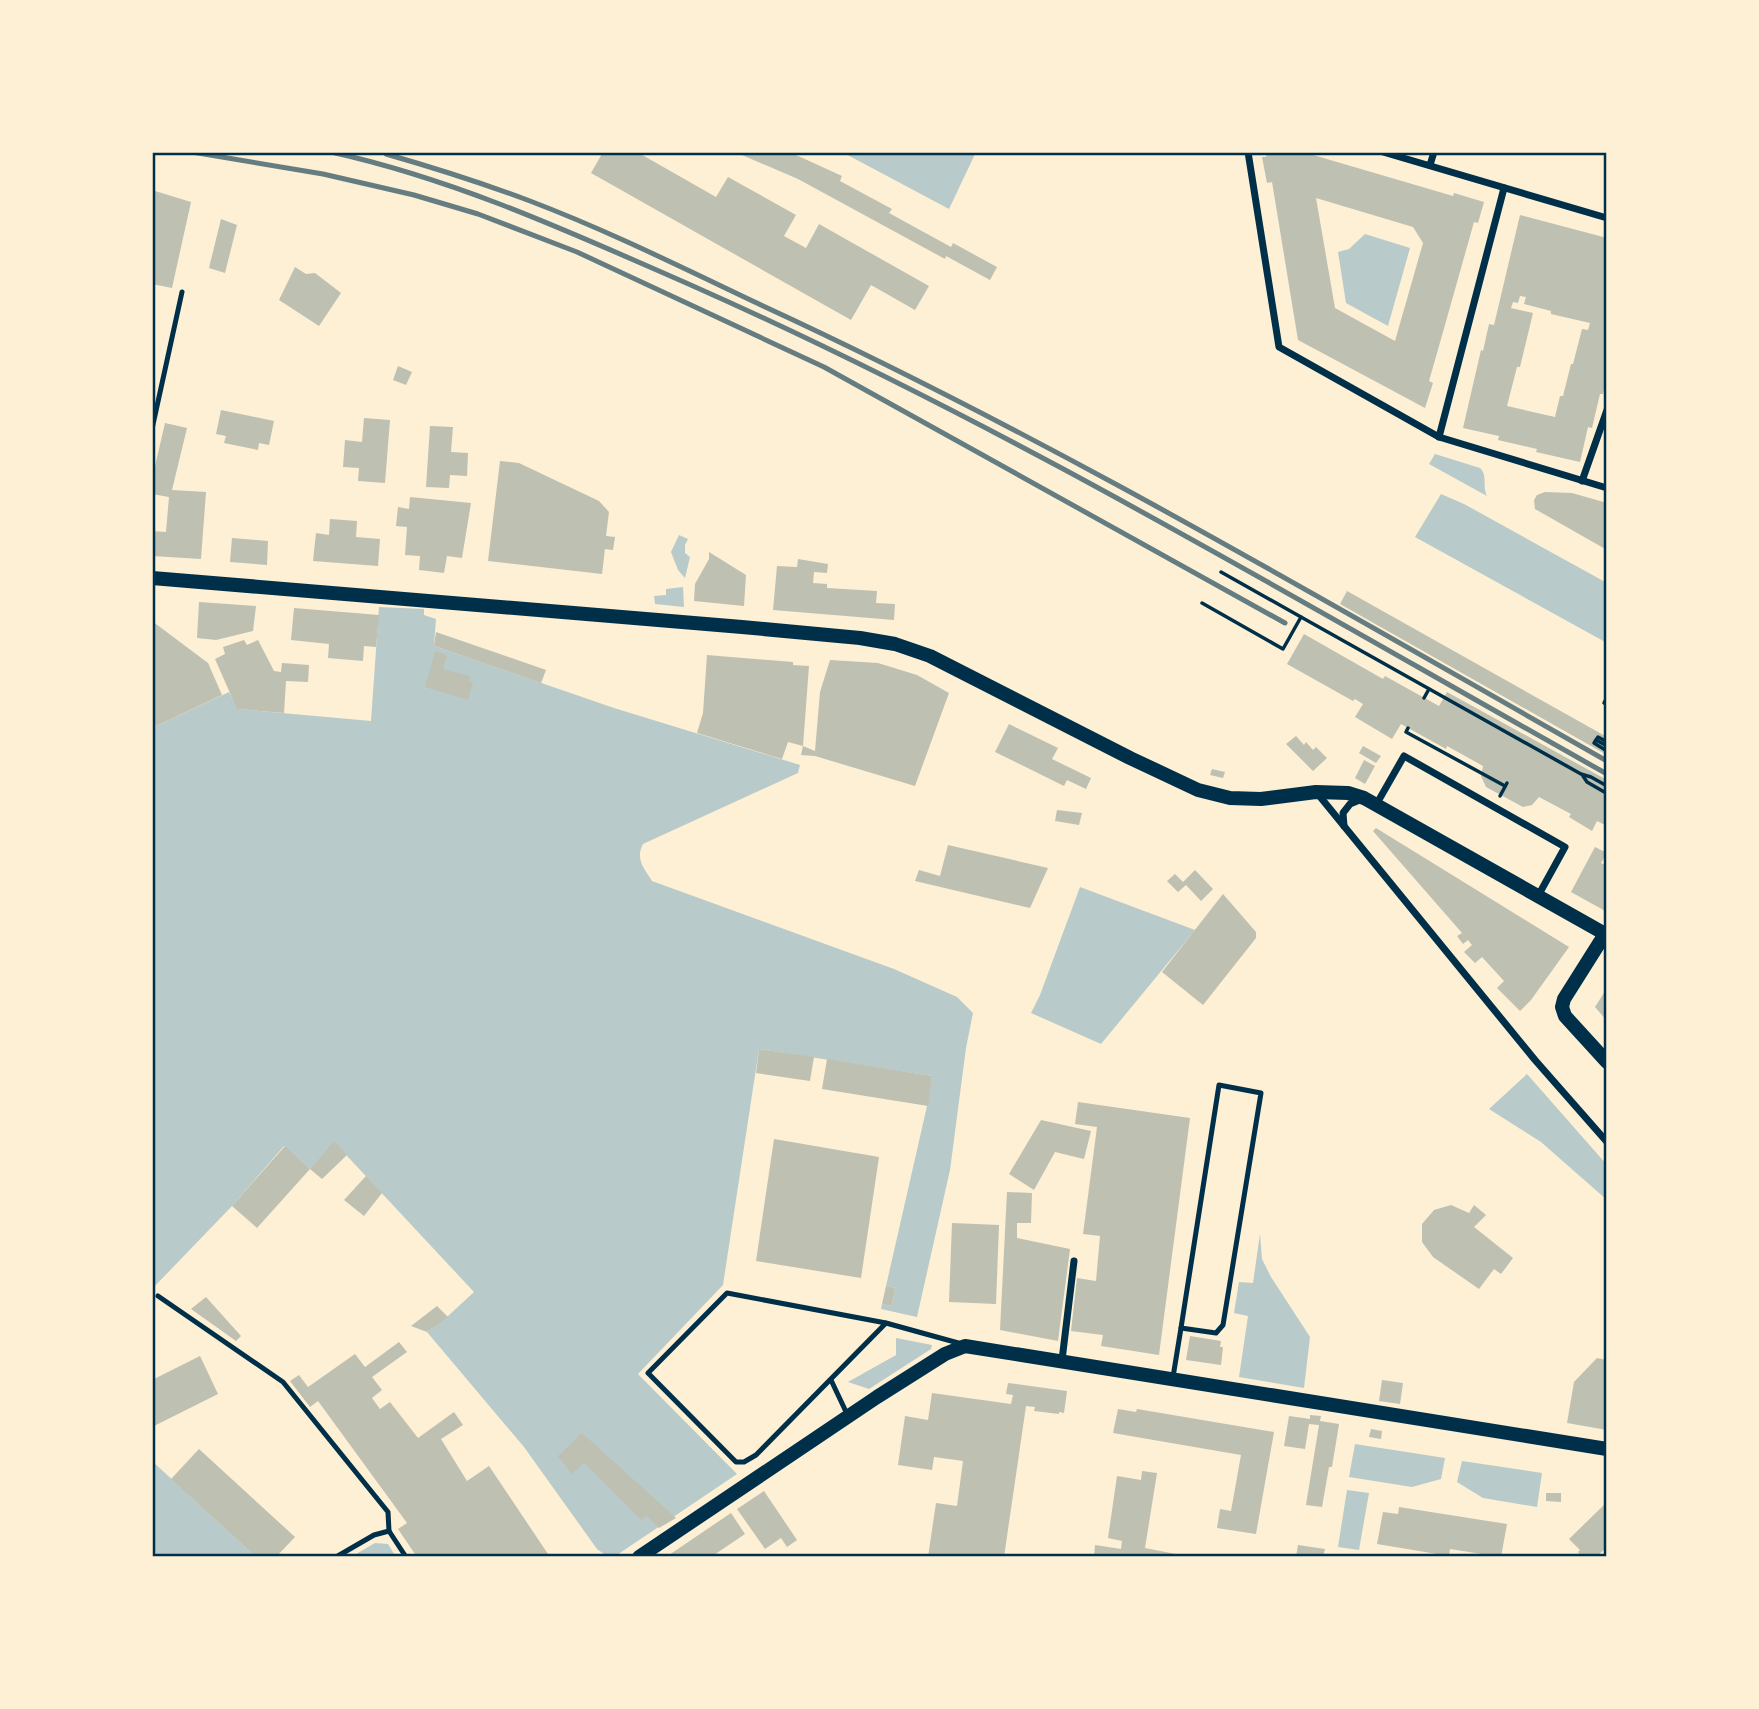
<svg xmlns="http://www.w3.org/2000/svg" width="1759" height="1709" viewBox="0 0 1759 1709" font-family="'Work Sans',sans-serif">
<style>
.green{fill:#b9caca}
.building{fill:#bec0b2;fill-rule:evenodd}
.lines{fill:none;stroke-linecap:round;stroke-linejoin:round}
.path{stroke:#003049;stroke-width:3.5}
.service{stroke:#003049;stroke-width:5}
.minor{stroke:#003049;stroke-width:7}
.secondary{stroke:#003049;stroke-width:14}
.rail{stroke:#657d81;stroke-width:5}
.neatline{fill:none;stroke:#003049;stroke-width:2.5}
</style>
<rect width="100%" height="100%" fill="#fdf0d5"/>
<!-- green -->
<g class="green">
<path d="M842 152H976L949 209Z"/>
<path d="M1365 234 1410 248 1388 326 1346 303 1338 252 1349 249Z"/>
<path d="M1435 454 1480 468C1488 476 1482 486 1487 496L1429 464Z"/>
<path d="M1441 494 1464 504 1607 583V643L1415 537Z"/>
<path d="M679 535 688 539 685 545V553L690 557 685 578 678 570 671 552Z"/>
<path d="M683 587 684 607 655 604 654 596 666 595V589Z"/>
<path d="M379 607 424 609V615L436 619 434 646 614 708 800 765 798 773 643 844C635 859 644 868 652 881L894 969 957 997 973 1013 966 1048 950 1170 917 1317 881 1309 882 1304 892 1306 895 1288 886 1286 927 1106 932 1076 759 1049 723 1285 638 1374 737 1474 614 1557H608L597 1549 524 1447 427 1332 448 1316 474 1292 334 1142 310 1169 284 1146 232 1206 152 1289V728L229 692 238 709 371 721Z"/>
<path d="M1080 887 1195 930 1101 1044 1031 1013 1040 995Z"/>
<path d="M1527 1074 1607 1165V1200L1541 1142 1489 1109Z"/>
<path d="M1260 1234 1262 1259 1271 1277 1310 1337 1304 1388 1239 1377 1248 1316 1234 1313 1239 1282 1253 1283Z"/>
<path d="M896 1338 932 1345 931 1349 869 1389 848 1382 896 1355Z"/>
<path d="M1355 1444 1445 1458 1441 1479 1412 1487 1349 1477Z"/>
<path d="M152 1461 256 1557H152Z"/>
<path d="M1462 1461 1542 1473 1537 1507 1483 1498 1457 1482Z"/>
<path d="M1347 1490 1369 1493 1359 1550 1338 1547Z"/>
<path d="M375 1543 388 1544 396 1557H351Z"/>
</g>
<!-- building -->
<g class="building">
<path d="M603 152H637L716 197 728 177 796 215 784 236 806 248 819 224 929 286 915 310 871 285 851 320 591 173Z"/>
<path d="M735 152H789L807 160 842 176 840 181 892 209 889 213 951 247 953 243 997 267 990 280 946 256 945 259 798 179Z"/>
<path d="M1268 152H1303L1453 196 1454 193 1484 202 1478 223 1474 222 1445 325 1429 381 1433 383 1425 408 1298 340 1272 182 1267 183 1262 157H1266ZM1316 198 1413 227 1423 243 1395 341 1335 308Z"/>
<path d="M152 190 191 202 172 288 152 284Z"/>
<path d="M1520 215 1607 238V377L1603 394H1600L1592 428 1588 427 1580 462 1536 452 1537 449 1498 440 1499 436 1463 428 1481 350 1483 351 1489 324 1494 325ZM1520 296 1526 297 1524 304 1551 311V314L1590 323 1588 330 1582 329 1573 364H1571L1563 396H1560L1555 417 1507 406 1517 367H1520L1533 313 1511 308 1513 302 1518 303Z"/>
<path d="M221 219 237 225 225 273 209 268Z"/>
<path d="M295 267 306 274 315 273 341 293 319 326 279 300Z"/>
<path d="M398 366 412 372 406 385 393 380Z"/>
<path d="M221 410 274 421 269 445 259 443 258 450 224 443 226 436 216 434Z"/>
<path d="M364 418 390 420 385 483 358 481 359 468 343 467 345 440 362 442Z"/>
<path d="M165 423 187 428 172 490 206 492 201 559 152 556V531L166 532 169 497 152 494V479Z"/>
<path d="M430 426 453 427 451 452 468 453 467 476 450 475 449 488 426 487Z"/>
<path d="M500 461 519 463 599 501 609 512 606 536 615 537 613 550 605 549 602 574 488 561Z"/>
<path d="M1545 492 1572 493 1607 503V550L1535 509 1534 500 1537 495Z"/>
<path d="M410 497 471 503 462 558 447 556 444 573 419 570 420 556 405 555 407 527 396 526 398 507 409 509Z"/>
<path d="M330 519 357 521 356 537 380 539 378 566 313 561 316 533 329 535Z"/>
<path d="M232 538 268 541 267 565 230 562Z"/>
<path d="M709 552 746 575 744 606 694 601 695 584 709 559Z"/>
<path d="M798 559 828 564 827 573 814 572 813 583 827 584V588L877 591 876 603 895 604 894 620 773 610 777 566 797 567Z"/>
<path d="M1347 591 1607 737V755L1340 604Z"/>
<path d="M199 602 256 606 253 631 216 640 197 638Z"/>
<path d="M294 608 379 615 376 647 364 646 363 661 328 658 329 644 291 640Z"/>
<path d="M152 621 208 663 222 695 152 728Z"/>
<path d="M436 632 546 670 541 683 434 646Z"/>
<path d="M1304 634 1383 679 1385 676 1439 706 1447 692 1607 780V826L1597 821 1592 831 1569 817 1571 814 1539 797 1532 805 1523 807 1486 787 1481 776 1483 766 1447 746 1446 749 1401 724 1392 739 1355 717 1363 704 1355 699 1353 701 1287 664Z"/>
<path d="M244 640 247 645 258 640 274 671 281 672 282 663 309 665 308 682 286 681 284 713 237 709 215 659 225 654 223 647Z"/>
<path d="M435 651 447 655 443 669 470 676 469 681 473 682 468 700 425 687Z"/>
<path d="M707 655 793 662V665L809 666 803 746 815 751 820 692 830 660 878 663 917 675 949 693 915 786 815 756 801 755 803 746 788 742 782 759 697 733 703 713Z"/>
<path d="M1009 724 1058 748 1052 759 1091 778 1086 789 1067 780 1064 786 995 752Z"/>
<path d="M1296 736 1304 745 1306 742 1313 750 1316 747 1327 758 1313 771 1286 744Z"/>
<path d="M1363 746 1381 756 1376 763 1359 753Z"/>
<path d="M1364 760 1375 766 1365 784 1355 778Z"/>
<path d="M1212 769 1225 772 1223 778 1210 775Z"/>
<path d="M1057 810 1082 813 1079 825 1055 821Z"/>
<path d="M1376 828 1569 947 1531 1000 1520 1011 1497 988 1504 981 1482 957 1475 963 1464 952 1472 945 1468 940 1463 944 1457 936 1462 933 1373 831Z"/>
<path d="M948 845 1048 868 1030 908 915 881 919 870 940 876Z"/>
<path d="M1595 847 1607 853 1601 863 1607 866V912L1571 892Z"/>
<path d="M1195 870 1213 889 1201 901 1186 885 1178 892 1167 881 1175 874 1183 882Z"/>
<path d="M1223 894 1256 932V938L1203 1005 1162 972Z"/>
<path d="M1607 988V1021L1595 1007Z"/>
<path d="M759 1049 814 1057 810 1081 756 1073Z"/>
<path d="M827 1059 932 1076 928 1106 822 1089Z"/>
<path d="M1078 1102 1190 1118 1159 1355 1101 1346 1103 1335 1071 1331 1077 1278 1096 1281 1100 1236 1083 1234 1097 1127 1075 1124Z"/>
<path d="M1041 1120 1091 1131 1084 1159 1055 1152 1034 1190 1009 1174Z"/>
<path d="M774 1139 879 1157 861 1278 756 1261Z"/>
<path d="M334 1141 347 1155 322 1179 310 1169Z"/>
<path d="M285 1146 310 1169 257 1228 232 1206Z"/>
<path d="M366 1176 382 1193 364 1216 344 1200Z"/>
<path d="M1007 1192 1032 1193 1031 1223H1017V1238L1070 1249 1058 1341 1000 1330Z"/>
<path d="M1451 1205 1469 1213 1474 1205 1486 1215 1474 1227 1513 1258 1501 1274 1494 1269 1479 1289 1433 1257 1422 1242V1224L1434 1210Z"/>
<path d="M952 1223 999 1225 996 1304 949 1302Z"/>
<path d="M886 1286 895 1288 892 1306 882 1304Z"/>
<path d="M206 1297 241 1336 236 1341 191 1309Z"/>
<path d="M437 1306 448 1317 427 1332 411 1326Z"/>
<path d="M1190 1336 1221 1341 1220 1347H1223L1221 1365 1186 1360Z"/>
<path d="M399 1342 407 1352 372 1377 382 1390 372 1398 380 1409 390 1402 418 1438 454 1412 463 1425 441 1439 467 1481 489 1466 550 1557H417L398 1529 407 1523 318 1401 310 1407 290 1381 299 1375 308 1387 355 1354 365 1367Z"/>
<path d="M200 1356 218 1394 152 1427V1380Z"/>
<path d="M1597 1358 1607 1360V1430L1567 1423 1574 1382Z"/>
<path d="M1382 1380 1403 1383 1400 1404 1379 1401Z"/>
<path d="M1008 1383 1067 1391 1064 1413 1059 1412V1414L1034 1411 1035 1407 1026 1406 1004 1557H928L936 1503 957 1506 963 1461 934 1457 932 1470 898 1465 905 1416 928 1420 932 1393 1011 1404 1013 1395 1006 1394Z"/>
<path d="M1118 1409 1136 1412 1137 1409 1274 1432 1256 1534 1217 1528 1220 1509 1231 1511 1241 1455 1113 1433Z"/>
<path d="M1310 1415 1321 1416 1320 1421 1339 1424 1332 1467H1329L1322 1507 1306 1505 1319 1425 1309 1424 1305 1449 1284 1446 1289 1416 1310 1419Z"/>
<path d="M1371 1429 1382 1431 1381 1439 1369 1437Z"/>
<path d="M582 1433 676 1518 659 1528 647 1516 641 1520 584 1462 572 1474 558 1456Z"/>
<path d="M199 1449 295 1537 276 1557H256L171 1479Z"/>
<path d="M1142 1471 1157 1473 1145 1548 1191 1557H1094L1095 1545 1121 1549 1122 1541 1108 1538 1117 1476 1141 1480Z"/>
<path d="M764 1491 797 1540 787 1547 781 1538 765 1549 737 1509Z"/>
<path d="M1546 1493H1561V1502L1546 1501Z"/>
<path d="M1607 1502V1547L1596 1557H1582L1578 1552 1580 1550 1569 1539Z"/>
<path d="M1399 1507 1507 1524 1501 1557 1450 1549 1449 1556 1377 1544 1383 1512 1398 1514Z"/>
<path d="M731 1513 745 1534 711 1557H666Z"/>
<path d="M1298 1545 1325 1549 1323 1557H1296Z"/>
</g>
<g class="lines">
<!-- path -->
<g class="path">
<path d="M1221 572 1301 617"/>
<path d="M1202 603 1283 649 1301 617 1581 774 1591 777 1607 786"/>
<path d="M1607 697 1604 703 1607 704"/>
<path d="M1424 698 1429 689"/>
<path d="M1408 728 1406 732 1505 786"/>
<path d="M1596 740 1607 746"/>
<path d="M1607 742 1598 737 1594 743 1607 751"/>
<path d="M1583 776 1587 782 1606 793"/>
<path d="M1500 796 1507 783"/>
</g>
<!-- service -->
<g class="service">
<path d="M152 429 182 292"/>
<path d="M1219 1085 1261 1093 1223 1325 1216 1333 1181 1328Z"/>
<path d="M158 1296 283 1382 388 1512 389 1531 406 1557"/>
<path d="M886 1323 756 1455 744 1462H736L648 1373 727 1293 886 1323 962 1344"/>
<path d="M1173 1377 1181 1328"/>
<path d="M831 1380 848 1416"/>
<path d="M336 1557 374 1535 389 1531"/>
</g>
<!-- minor -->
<g class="minor">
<path d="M1248 152 1279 347 1439 437 1607 488"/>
<path d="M1383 152 1607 218"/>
<path d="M1430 165 1434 152"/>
<path d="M1439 437 1504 188"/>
<path d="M1582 481 1607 410"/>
<path d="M1317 793 1535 1060 1607 1142"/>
<path d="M1376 805 1404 756 1565 847 1538 896"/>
<path d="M1344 826 1343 813 1350 804 1362 799"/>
<path d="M1062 1360 1074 1261"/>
</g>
<!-- secondary -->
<g class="secondary">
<path d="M152 578 742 627 860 638 895 644 930 656 1130 758 1198 790 1230 798 1261 799 1316 792 1348 793 1364 798 1607 935"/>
<path d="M1605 934 1564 999 1562 1007 1565 1016 1607 1062"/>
<path d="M639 1557 877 1397 945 1354 965 1346 1607 1449"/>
</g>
<!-- rail -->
<g class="rail">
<path d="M192 152 323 174 414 195 478 214 577 252 824 367 1285 623"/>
<path d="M331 152C458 180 574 234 693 286 1009 426 1305 605 1607 774"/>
<path d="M386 154C435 168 482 183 530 201 609 231 685 269 761 305 1052 439 1328 603 1607 761"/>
</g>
</g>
<!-- border -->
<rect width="1759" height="1709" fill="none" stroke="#fdf0d5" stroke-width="308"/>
<rect x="154" y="154" width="1451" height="1401" class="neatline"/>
</svg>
